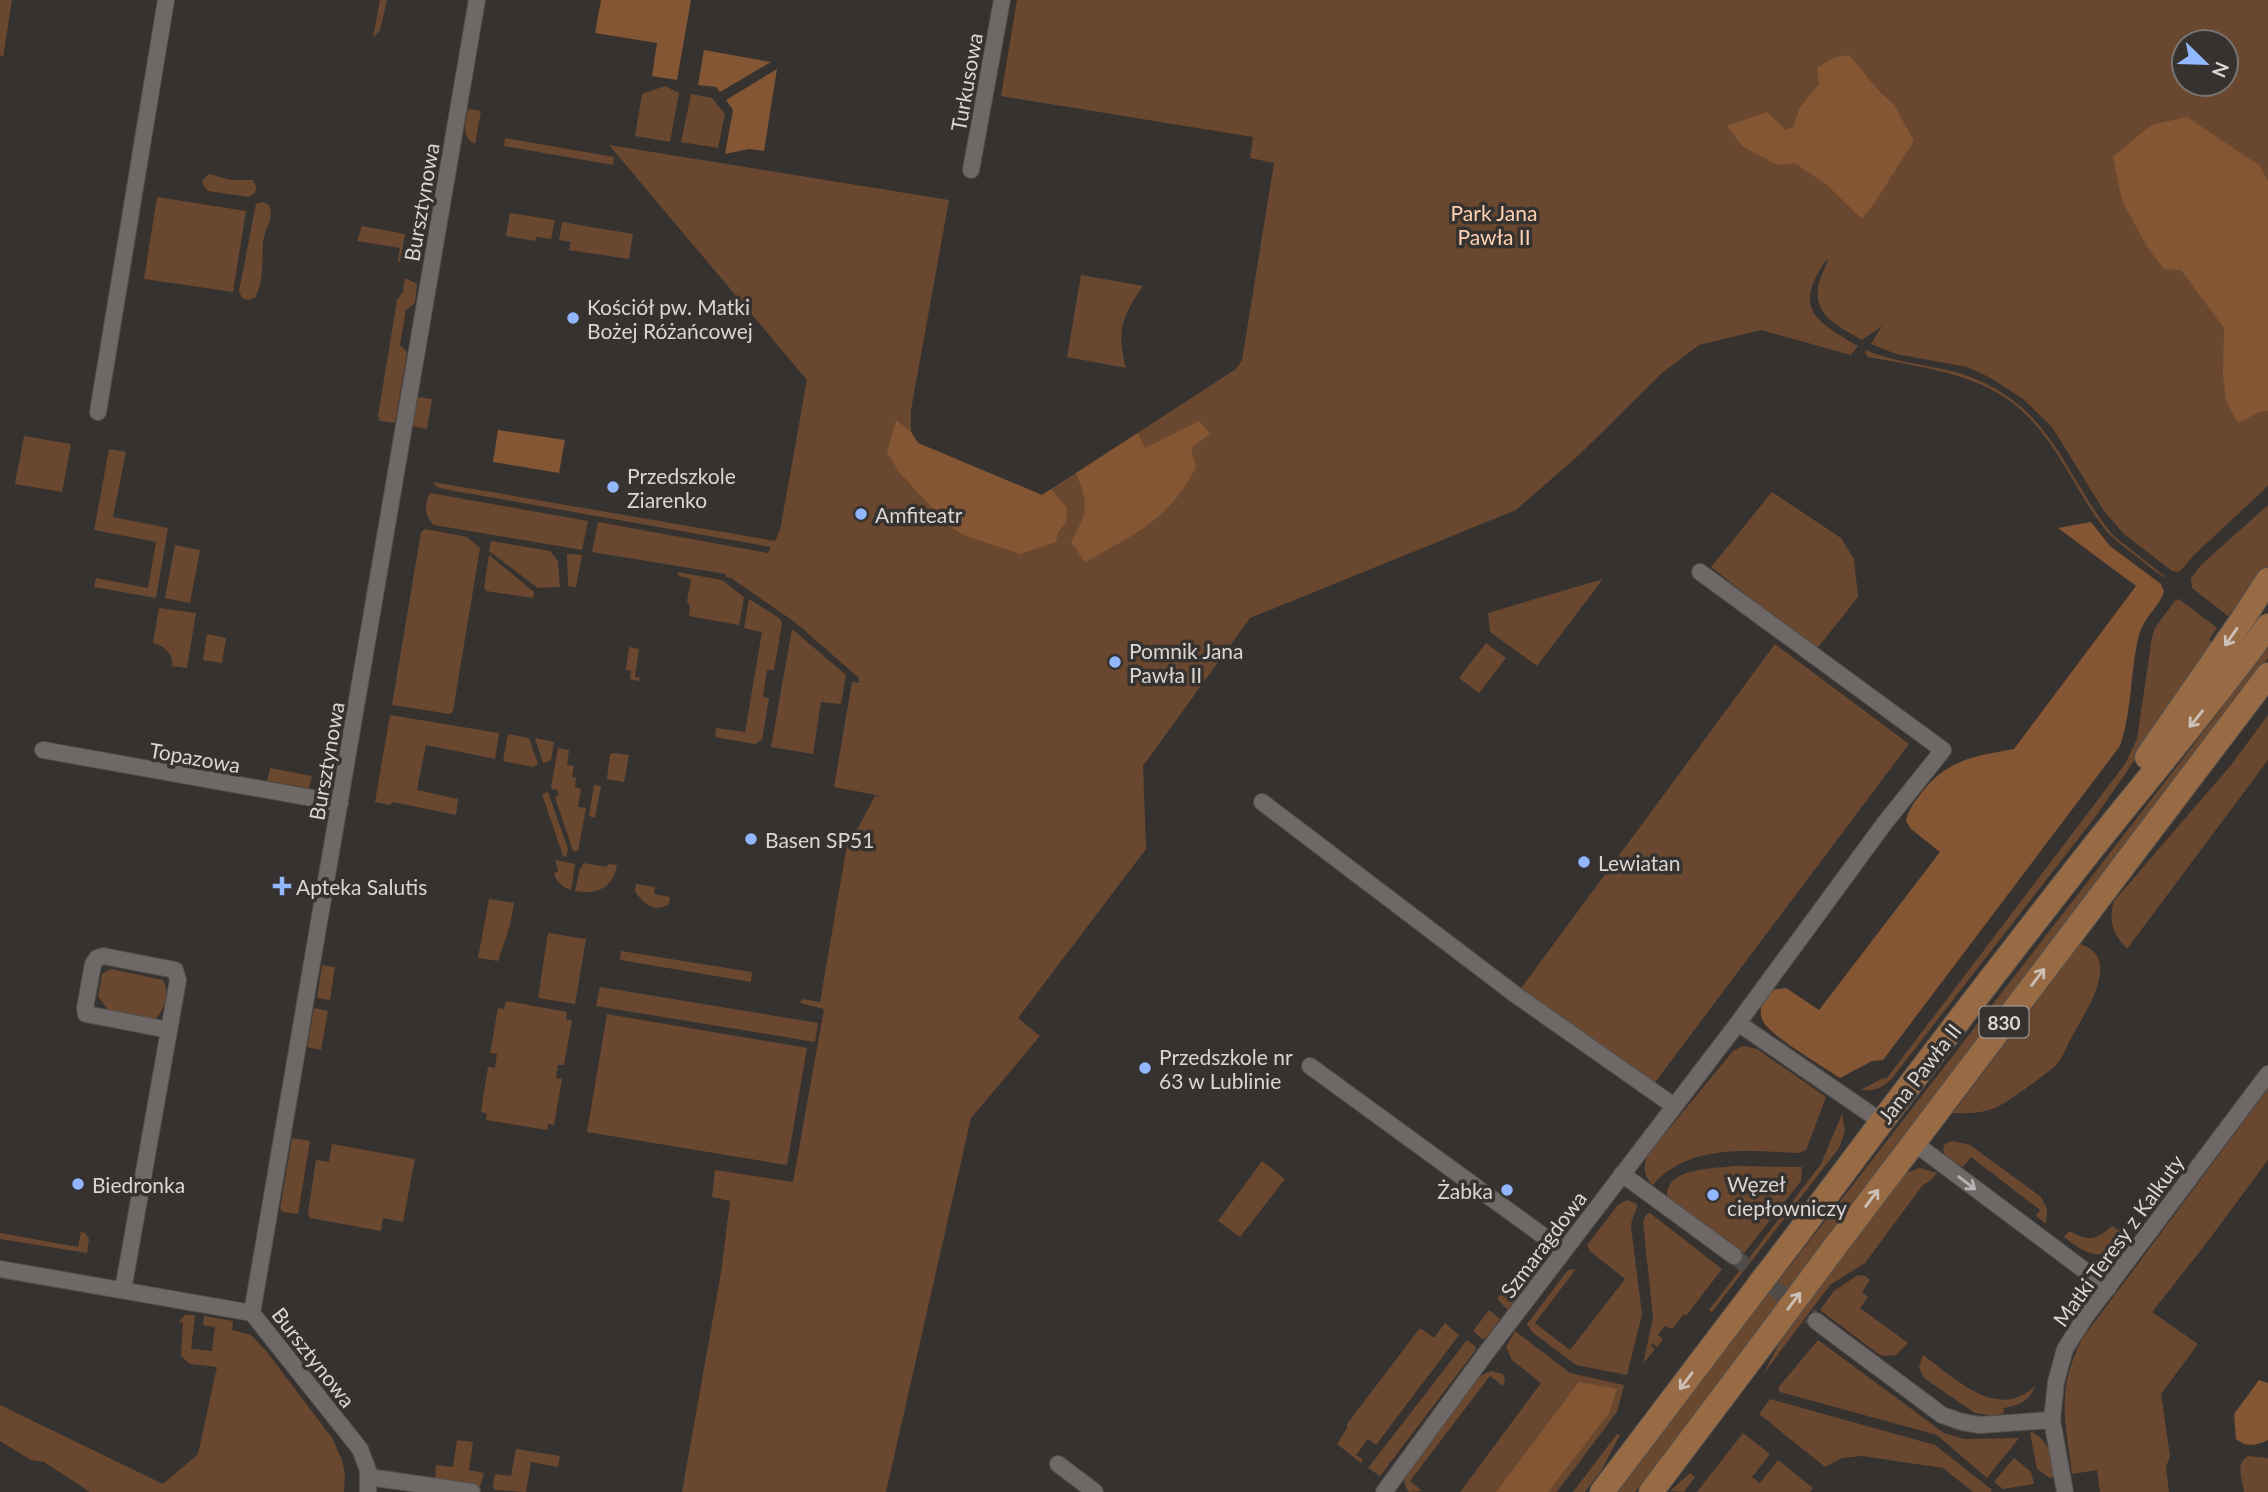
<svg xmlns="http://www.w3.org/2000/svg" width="2268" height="1492" viewBox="0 0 2268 1492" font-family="Lato,sans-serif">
	<rect width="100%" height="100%" fill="#363230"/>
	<!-- green -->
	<path fill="#6a482f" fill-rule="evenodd" d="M0 0H12L3 57 0 55Z
		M380 0H387L380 30 373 38Z
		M1017 0H2268V486L2194 555 2182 569 2178 572 2172 571 2124 534 2104 511 2052 427 2023 399 1989 377 1967 367 1896 354 1871 344 1882 326 1862 340C1842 328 1814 317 1818 289 1819 278 1826 268 1828 258 1792 307 1813 320 1858 346L1851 355 1761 330 1699 345 1662 373 1579 455 1516 510 1250 618 1143 766 1146 849 1018 1018 1040 1036 971 1118 886 1492H682L721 1273 730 1201 712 1197 715 1170 793 1182 824 1009 800 1003 802 999 820 1002 848 839 859 826 875 796 886 797 834 787 852 682 866 683 859 682V678L796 623 731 578 726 577V574L592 552 598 522 768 553 771 547 444 489 437 487 433 482 775 541 780 530 807 380 609 145 949 200 911 410V432L918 443 1042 495 1236 369 1242 360 1274 163 1250 158 1253 137 1001 96ZM2184 42H2226V84H2184Z
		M665 86 679 93 670 142 635 136 642 94Z
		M691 94 712 98 725 114 718 148 681 142Z
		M468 109 481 111 475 144C460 136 466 123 468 109Z
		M505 138 614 157 613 165 504 146Z
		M209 174 231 180H253C258 188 257 193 249 197L208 191 202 183 204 178Z
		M157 197 246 211 233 292 144 279Z
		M263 202 269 205C275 219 264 229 263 243 262 260 264 282 255 298L248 300 242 298 239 291 256 204Z
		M510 213 555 220 551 239 536 237 535 241 506 236Z
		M562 222 633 234 629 259 569 250 571 242 559 240Z
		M362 226 405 234 400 262 398 261 400 248 357 241Z
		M1081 275 1143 286C1122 317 1116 330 1126 368L1067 357Z
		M405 278 417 284 415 303 406 310 400 345 407 352 395 423 380 421 378 416 397 300 403 292Z
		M1866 350C1898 364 1932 364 1965 375 2048 404 2060 464 2107 528L2115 537 2167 578C2158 575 2149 566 2141 560 2130 551 2118 543 2108 533 2074 492 2057 438 2014 404 1973 372 1918 367 1868 357L1865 353Z
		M418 397 432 399 427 429 412 426Z
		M24 436 71 444 62 492 15 484Z
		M109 449 126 452 113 517 168 528 156 598 94 587 96 578 148 588 156 542 94 530Z
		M1772 492 1841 538 1854 559 1858 597 1816 650 1711 567Z
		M430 493 588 521 582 550 434 525C424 516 424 505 430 493Z
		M2268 505V569L2243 607 2238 604 2228 616 2192 588 2191 578 2201 565Z
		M425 529 467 537 480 548 453 711 450 714 392 705 421 532Z
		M491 541 550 551 558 561 560 587 538 588 489 551Z
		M175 545 200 550 190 603 165 598Z
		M567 554 582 555 576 587 568 586Z
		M489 555 534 592 533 598 486 591 484 587Z
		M677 572 722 580 744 597 739 625 689 616 690 607 687 601 691 579 679 576Z
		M1603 579 1537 666 1490 632 1488 613Z
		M749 599 779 618 782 623 774 670H767L763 697 769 698 762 740 755 744 715 737 716 728 745 732 762 632 744 628Z
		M2179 599 2217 628 2209 640 2215 644 2096 816 1893 1077C1885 1087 1874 1092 1861 1090L1881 1079 1887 1078 2125 764 2137 739 2152 637 2156 626 2175 601Z
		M159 608 196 613 187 668 172 666C173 653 164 646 153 643Z
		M792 629 846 675 841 704 821 702 813 754 771 747Z
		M207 634 226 638 222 663 203 660Z
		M1486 643 1506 658 1479 693 1459 678Z
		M1775 644 1909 744 1650 1089 1516 995Z
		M2268 645V658L1635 1492H1615L2219 712Z
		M629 647 639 649 635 677 640 678 639 681 630 679 631 671 626 670Z
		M390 715 499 733 495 759 426 745 417 790 458 799 456 815 393 802 390 805 375 802Z
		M2268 715V760L2127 949C2113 934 2108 921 2114 901L2231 765Z
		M508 734 529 738 538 764 533 767 503 761Z
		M535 738 554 742 551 760 543 763Z
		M558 748 569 750 567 765 574 766 572 777 576 778 575 787 581 789 578 807 586 808 578 851H573L555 797 559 795 557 789 553 790 551 787Z
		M614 753 629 755 624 782 607 779 610 754Z
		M270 768 312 776 309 788 267 781Z
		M594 785 601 786 595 818 589 816Z
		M548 792 568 849 566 857 563 856 542 794Z
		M555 860 575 864 571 890C562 887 556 881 554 873L558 871Z
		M583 863 607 867 608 864 617 865C613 888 597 895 575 891L580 868H582Z
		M636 884 655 887 654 894 670 897 669 904C654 913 643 904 635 891Z
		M489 899 514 903 510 925 498 961 478 958Z
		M548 933 586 939 575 1004 538 998Z
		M2080 944C2122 957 2088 1008 2075 1031 2069 1041 2064 1055 2057 1064 2051 1071 2004 1105 1995 1108 1982 1113 1966 1114 1953 1113Z
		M621 951 752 972 751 982 620 960Z
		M322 965 335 967 330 1000 317 998Z
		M111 969 163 980C170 992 165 1010 155 1019L108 1010 98 996 102 974Z
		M600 987 818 1023 815 1042 596 1006Z
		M506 1001 567 1012 566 1019 572 1020 564 1065H558L556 1078 562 1079 554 1125 548 1124 547 1130 486 1120 487 1114 481 1112 488 1067 495 1068 497 1054 490 1053 498 1008 504 1009Z
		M314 1008 328 1011 321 1050 307 1047Z
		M607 1014 807 1048 787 1165 587 1132Z
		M1743 1046 1757 1049 1826 1097 1806 1150 1798 1153C1748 1151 1689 1143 1653 1185 1642 1175 1643 1164 1649 1153L1733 1051Z
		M2268 1089V1160L2205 1245 2152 1312 2198 1344 2161 1394 2170 1456 2166 1467 2169 1492H2100L2097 1470 2072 1474C2065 1419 2056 1391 2082 1339Z
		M1842 1114 1845 1131 1839 1148 1712 1312 1709 1310 1821 1164Z
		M292 1138 310 1141 298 1214 283 1212 280 1209Z
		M1953 1141 1970 1145 2041 1197 2047 1209 2046 1224 2036 1216 2040 1210 1971 1157 1963 1167 1945 1157 1943 1149 1945 1144Z
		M332 1144 415 1159 403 1222 383 1218 381 1231 310 1218 308 1213 316 1160 329 1162Z
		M1262 1161 1285 1179 1240 1237 1218 1221Z
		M1734 1166 1802 1167 1801 1181 1744 1253 1667 1197C1666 1167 1713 1169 1734 1166Z
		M1920 1168 1937 1173 1932 1179 1922 1186 1865 1263 1830 1285 1762 1376 1785 1333 1906 1173Z
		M1627 1200 1637 1204C1637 1212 1631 1218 1631 1227L1642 1314 1627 1375 1576 1365 1532 1332 1527 1324 1568 1270 1576 1269 1535 1323 1570 1350 1625 1279 1590 1251 1587 1245 1618 1205Z
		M1650 1213 1722 1269 1686 1316 1684 1314 1672 1329 1665 1326 1658 1335 1663 1339 1657 1347 1652 1343 1651 1346 1655 1349 1643 1364 1653 1318 1643 1221 1646 1215Z
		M2112 1226 2124 1234C2121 1238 2118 1245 2115 1248 2097 1263 2078 1248 2064 1237L2069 1231C2089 1241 2095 1241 2112 1226Z
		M81 1232 85 1233 89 1239 87 1253 0 1239V1233L78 1247Z
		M1538 1245C1549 1268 1521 1292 1508 1310L1497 1299Z
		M1858 1275 1865 1276 1870 1280 1862 1292 1868 1297 1860 1308 1908 1343 1896 1355 1884 1356 1877 1353 1820 1310 1834 1291Z
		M1489 1310 1500 1319 1486 1338 1482 1339 1473 1331Z
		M185 1315H195L191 1349 212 1351 215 1327 203 1325 204 1316 233 1321 232 1330 251 1335 267 1352 332 1438 342 1460 345 1476 344 1492H90L44 1462 31 1460 0 1441V1405L163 1484 198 1454 217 1367 190 1364 181 1356 183 1323 179 1322Z
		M1445 1323 1459 1335 1376 1445 1368 1439 1356 1455 1363 1460 1361 1463 1337 1444 1347 1428V1424L1420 1328 1434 1338Z
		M1515 1331 1570 1373 1624 1385 1617 1412 1557 1492H1460L1541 1383 1512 1360 1506 1347Z
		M1467 1340 1476 1347 1475 1351 1380 1476 1368 1468Z
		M1818 1340 1944 1433 1964 1439 2019 1438 1987 1478 1937 1435 1780 1392 1778 1388Z
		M1923 1355C1955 1378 1997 1422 2035 1386 2030 1401 2018 1406 2003 1408L2004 1413 1994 1416 1975 1413 1924 1378 1919 1367Z
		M1491 1371 1503 1374 1505 1381 1503 1386 1490 1376 1410 1481 1422 1491 1409 1492C1403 1485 1403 1479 1408 1471L1480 1376Z
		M1770 1399 1935 1445 1992 1490 1991 1492H1973L1943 1468 1862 1456 1842 1458 1825 1467 1759 1414Z
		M2032 1432C2051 1442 2051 1458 2054 1477L2050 1478 2037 1469 2030 1433Z
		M1743 1433 1770 1454 1752 1477 1760 1483 1778 1460 1813 1488 1810 1492H1697Z
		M1617 1434 1620 1435 1601 1471 1585 1492H1573Z
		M457 1440 473 1442 469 1470 484 1473 480 1487 435 1479 436 1465 453 1467Z
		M516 1449 560 1456 558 1467 531 1462 526 1492 495 1490 493 1487 495 1474 511 1476Z
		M2248 1456 2268 1458V1492H2244C2242 1479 2235 1463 2248 1456Z
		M2014 1458 2031 1472 2034 1484 2003 1489 1994 1482Z
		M1690 1473 1695 1477 1684 1492 1670 1491Z"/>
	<!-- forest -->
	<path fill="#845634" d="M601 0H691L677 80 652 76 657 43 595 33Z
		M704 50 771 62 720 92 716 87 698 85Z
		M1849 55 1878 90 1894 105 1914 141 1875 202 1862 219 1826 184 1794 163 1777 165 1742 146 1727 126 1767 112 1786 130 1793 127 1800 107 1819 84 1817 68 1833 58Z
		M777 69 764 151 749 149 725 154 733 110 726 100Z
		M2187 117 2260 166 2268 181V411H2261L2238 423 2226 401 2223 374 2224 328 2181 270 2164 269 2148 248 2122 201 2113 157 2151 125Z
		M896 420 911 432 918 443 1042 495 1051 489 1067 508 1066 523 1058 532 1056 542 1020 554 966 536 950 527 899 472 887 452Z
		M1199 421 1210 434 1191 448 1196 467C1170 519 1134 535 1085 562L1071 542C1088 511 1089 506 1076 473L1138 433 1145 448Z
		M498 430 565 440 559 473 493 462Z
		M2091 522 2110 546 2161 584 2164 592C2157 610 2143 617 2138 639 2130 674 2132 712 2120 746L1883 1060 1872 1061 1840 1078C1824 1067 1769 1035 1763 1021 1757 1009 1764 999 1771 990L1786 988 1819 1010 1940 852 1911 829 1906 821C1908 809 1915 802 1922 792 1948 759 1975 756 2014 749L2136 586 2058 528Z
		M2259 1380 2268 1383V1440C2257 1446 2245 1447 2236 1439L2234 1414Z
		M1579 1382 1617 1389 1609 1413 1548 1492H1496Z"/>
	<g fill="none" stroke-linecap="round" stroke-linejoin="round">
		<!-- minor-tunnel -->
		<path stroke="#4e4b49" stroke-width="16" stroke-dasharray="16 8" stroke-linecap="butt" d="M1734 1256 1816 1321"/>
		<!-- minor casing -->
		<g stroke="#524f4d" stroke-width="18">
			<path id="minor" d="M971 170 1002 0
				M98 412 166 0
				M43 750 340 803
				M1262 802 1516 995 1674 1106
				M1738 1023 1882 1122
				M1310 1066 1564 1251
				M1913 1142 2108 1288
				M1622 1174 1734 1256
				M0 1269 252 1313
				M123 1290 178 980 175 970 103 956 97 958 93 964 85 1008 86 1014 169 1030
				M1816 1321 1942 1415 1962 1422 1980 1425 2052 1420
				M1058 1464 1095 1492
				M369 1477 472 1492
				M368 1492V1470L360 1449 252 1313 477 0
				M1384 1492 1486 1353 1738 1023 1884 824 1943 750 1700 572
				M2065 1492 2052 1420 2056 1382 2065 1349 2086 1316 2268 1074"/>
		</g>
		<!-- primary casing -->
		<g stroke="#524f4d" stroke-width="26">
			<path id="primary" d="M2147 757 2244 617 2268 580
				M1797 1235C1892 1107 1989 980 2087 855 2147 779 2211 705 2268 626
				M1831 1252 2268 675
				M1602 1492 1727 1327
				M1651 1492 1758 1350"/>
		</g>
		<!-- minor -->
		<use href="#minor" stroke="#6e6967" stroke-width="16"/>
		<!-- primary -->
		<use href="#primary" stroke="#996b45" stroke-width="24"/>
		<!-- primary-bridge casing -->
		<g stroke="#524f4d" stroke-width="26" stroke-linecap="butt">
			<path id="primary-bridge" d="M1727 1327 1797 1235
				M1758 1350 1831 1252"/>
		</g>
		<!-- primary-bridge -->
		<use href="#primary-bridge" stroke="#996b45" stroke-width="24"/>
	</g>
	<!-- one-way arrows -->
	<defs><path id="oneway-shaft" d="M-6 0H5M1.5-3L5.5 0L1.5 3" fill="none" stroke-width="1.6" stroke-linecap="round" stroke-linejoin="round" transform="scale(1.75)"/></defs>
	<g stroke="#ccc1b8">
		<use href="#oneway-shaft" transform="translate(2231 637) rotate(125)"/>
		<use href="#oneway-shaft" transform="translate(2196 719) rotate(129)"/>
		<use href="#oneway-shaft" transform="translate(2038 977) rotate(-53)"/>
		<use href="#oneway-shaft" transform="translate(1872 1198) rotate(-53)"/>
		<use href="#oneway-shaft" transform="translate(1794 1301) rotate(-53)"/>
		<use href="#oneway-shaft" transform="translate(1686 1381) rotate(127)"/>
	</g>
	<use stroke="#b9b5b4" href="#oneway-shaft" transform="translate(1967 1183) rotate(37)"/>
	<!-- markers -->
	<g fill="#92b7fd" stroke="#363230" stroke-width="2.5">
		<circle cx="573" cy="318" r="7"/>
		<circle cx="613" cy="487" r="7"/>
		<circle cx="861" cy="514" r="7"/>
		<circle cx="1115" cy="662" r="7"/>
		<circle cx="751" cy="839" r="7"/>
		<circle cx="1584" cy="862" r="7"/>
		<path d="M278.5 875.5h7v7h7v7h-7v7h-7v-7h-7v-7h7z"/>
		<circle cx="1145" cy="1068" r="7"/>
		<circle cx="78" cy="1184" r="7"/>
		<circle cx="1507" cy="1190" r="7"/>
		<circle cx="1713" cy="1195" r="7"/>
	</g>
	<g text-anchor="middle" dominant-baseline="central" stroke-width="7" stroke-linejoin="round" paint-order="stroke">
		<!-- shield labels -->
		<rect fill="#363230" stroke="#a8a5a4" stroke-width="2" x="1979.5" y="1006.5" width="49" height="31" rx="5"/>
		<g font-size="19" font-weight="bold" fill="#d9d6d5">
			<text x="2004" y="1022">830</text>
		</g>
		<!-- street labels -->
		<g font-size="21" fill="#d9d6d5" stroke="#363230">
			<text transform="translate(966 82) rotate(-80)">Turkusowa</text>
			<text transform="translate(421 202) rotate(-80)">Bursztynowa</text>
			<text transform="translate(195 757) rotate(10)">Topazowa</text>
			<text transform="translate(326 761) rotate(-80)">Bursztynowa</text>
			<text transform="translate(1919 1073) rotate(-52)">Jana Pawła II</text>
			<text transform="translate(2118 1240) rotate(-54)">Matki Teresy z Kalkuty</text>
			<text transform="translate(1543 1244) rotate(-53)">Szmaragdowa</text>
			<text transform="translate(314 1357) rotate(52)">Bursztynowa</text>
		</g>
		<!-- park labels -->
		<g font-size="21" fill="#fdd1b2" stroke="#363230">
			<text x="1494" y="212">Park Jana<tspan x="1494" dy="24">Pawła II</tspan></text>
		</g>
		<!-- poi labels -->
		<g font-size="21" fill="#d9d6d5" stroke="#363230" text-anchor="start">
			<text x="587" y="306">Kościół pw. Matki<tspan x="587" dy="24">Bożej Różańcowej</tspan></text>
			<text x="627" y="475">Przedszkole<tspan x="627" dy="24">Ziarenko</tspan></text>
			<text x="875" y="514">Amfiteatr</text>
			<text x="1129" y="650">Pomnik Jana<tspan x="1129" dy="24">Pawła II</tspan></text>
			<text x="765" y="839">Basen SP51</text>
			<text x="1598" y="862">Lewiatan</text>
			<text x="296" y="886">Apteka Salutis</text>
			<text x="1159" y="1056">Przedszkole nr<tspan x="1159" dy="24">63 w Lublinie</tspan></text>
			<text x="1727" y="1183">Węzeł<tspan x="1727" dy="24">ciepłowniczy</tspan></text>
			<text x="92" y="1184">Biedronka</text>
			<text x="1493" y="1190" text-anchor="end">Żabka</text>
		</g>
	</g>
	<!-- north arrow -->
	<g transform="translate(2205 63) rotate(113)"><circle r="33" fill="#363230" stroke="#777472" stroke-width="2"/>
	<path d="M0-5L12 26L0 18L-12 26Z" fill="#92b7fd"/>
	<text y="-10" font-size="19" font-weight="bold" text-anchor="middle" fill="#d9d6d5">N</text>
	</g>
</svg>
